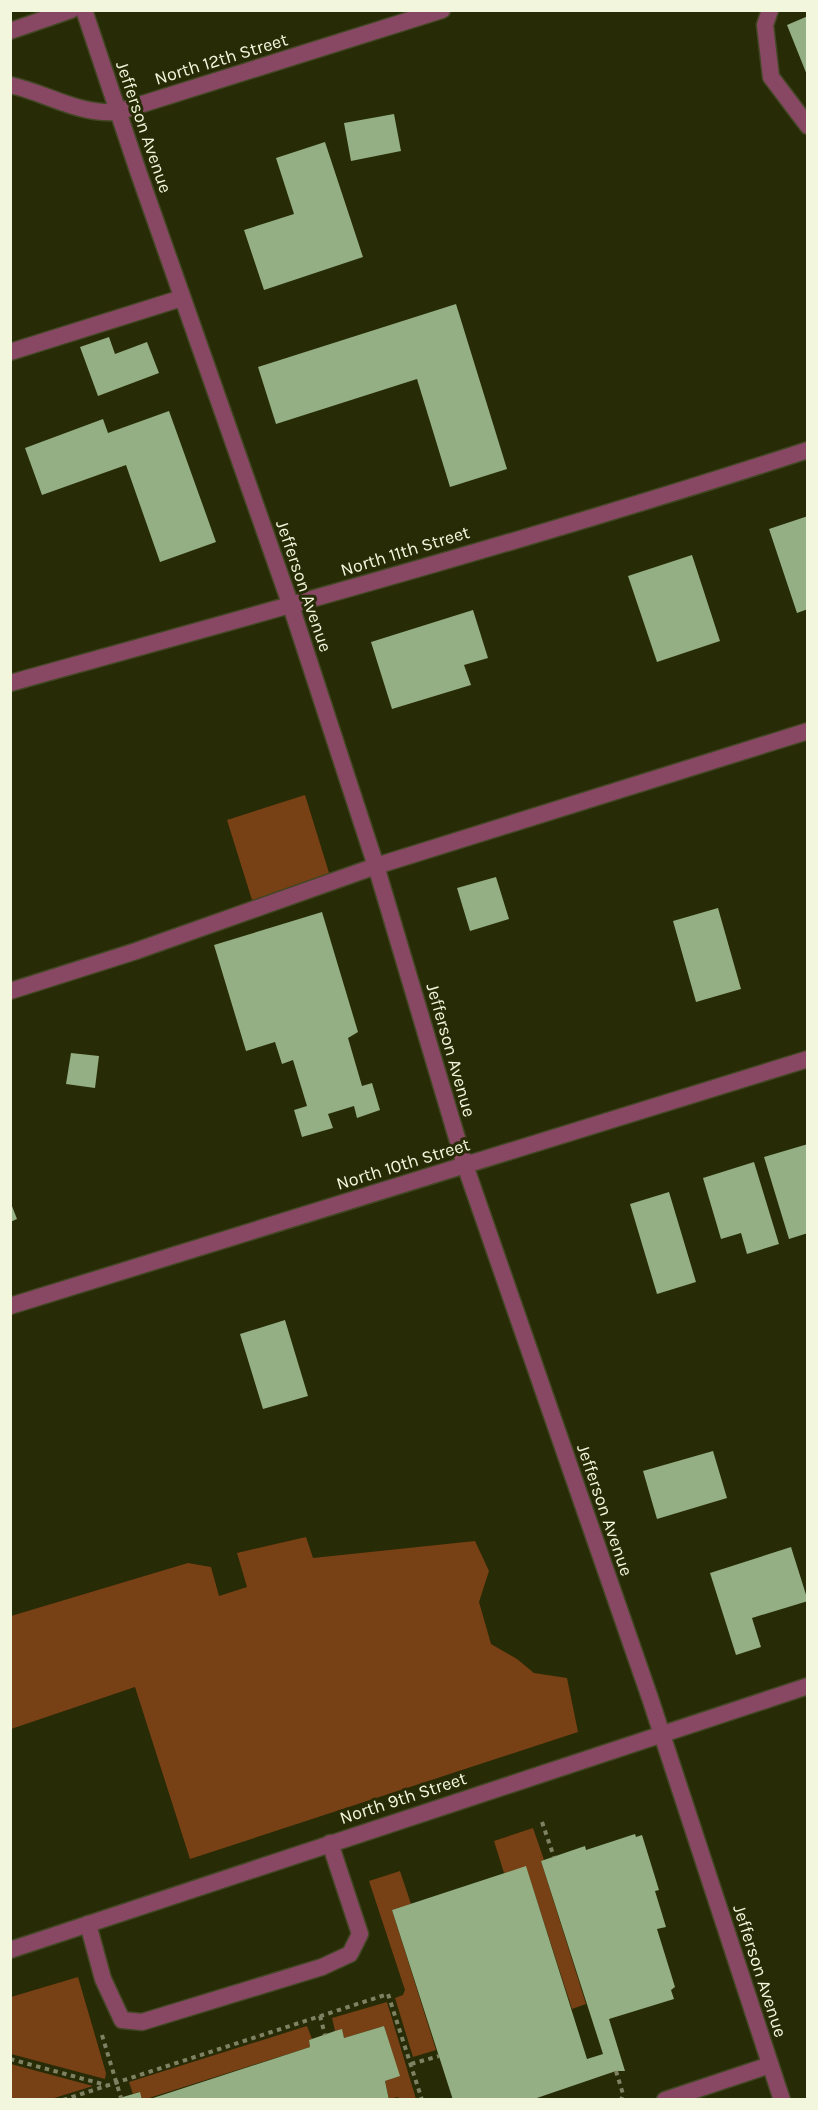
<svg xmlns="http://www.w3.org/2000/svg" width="818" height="2110" viewBox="0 0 818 2110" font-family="Karla,sans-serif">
	<rect width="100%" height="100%" fill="#272b06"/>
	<!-- green -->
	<path fill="#784015" d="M305 795 330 876 252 900 227 820Z
		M306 1537 313 1558 475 1541 489 1571 479 1602 491 1644 517 1659 534 1673 567 1678 578 1732 190 1859 135 1687 11 1729V1616L188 1563 211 1567 219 1596 247 1587 237 1553Z
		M533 1828 544 1860 541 1861 586 2004 572 2009 526 1867 504 1873 494 1841Z
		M400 1871 411 1904 392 1910 436 2050 413 2057 395 1998 403 1995 405 1990 369 1881Z
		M78 1977 106 2073 105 2079 11 2054V1997Z
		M387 2002 416 2099H399L398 2097 389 2099 385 2081 399 2076 384 2026 344 2038 342 2030 335 2031 332 2018Z
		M307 2026 312 2039 309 2040 310 2047 146 2099H142L139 2092 133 2094 129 2082Z
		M11 2064 93 2086 51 2099H11Z"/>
	<!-- building -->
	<path fill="#93af83" d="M808 16V75H807L787 25Z
		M394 114 401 151 351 161 344 123Z
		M325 142 363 257 264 290 244 230 294 214 276 158Z
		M456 304 507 469 450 487 417 379 276 424 258 367Z
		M109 337 115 354 147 342 159 373 98 396 80 347Z
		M169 411 216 542 160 562 126 465 42 495 25 448 103 419 108 433Z
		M808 516V609L797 613 769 529Z
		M692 555 720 641 657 662 628 576Z
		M473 610 488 658 464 665 471 685 392 709 371 642Z
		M496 877 509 919 470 931 457 888Z
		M718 908 741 989 696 1002 673 921Z
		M322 912 358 1032 348 1038 362 1086 372 1083 380 1110 357 1118 354 1106 328 1114 333 1128 302 1137 294 1110 307 1106 293 1060 282 1064 275 1042 246 1051 214 945Z
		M71 1053 99 1056 95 1088 66 1084Z
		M808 1144V1233L789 1239 764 1157Z
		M754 1162 779 1244 747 1254 741 1233 721 1239 703 1178Z
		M669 1192 696 1282 657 1294 630 1204Z
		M10 1201 17 1219 10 1222Z
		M285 1320 308 1396 263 1409 240 1334Z
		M713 1451 727 1498 657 1519 643 1471Z
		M791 1547 808 1601 752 1618 761 1647 736 1655 710 1573Z
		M635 1834 636 1837 642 1835 659 1890 655 1891 666 1927 657 1929 675 1987 671 1990 674 1999 609 2019 625 2071H616L531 2100H453L392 1910 526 1866 587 2059 603 2054 541 1861 585 1846 586 1850Z
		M384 2026 400 2076 385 2081 389 2100H147L310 2047 309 2040 335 2031 342 2029 344 2038Z
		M140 2092 142 2100H116V2099Z"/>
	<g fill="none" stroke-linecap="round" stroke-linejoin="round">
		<!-- service casing -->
		<g stroke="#434724" stroke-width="19">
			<path id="service" d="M770 10 765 25 771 77 808 126
				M10 352 182 298
				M10 991 136 951 376 866 808 731
				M88 1924 103 1979 122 2020 142 2022 322 1967 350 1954 360 1934 330 1843
				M665 2100 770 2065"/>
		</g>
		<!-- minor casing -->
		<g stroke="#434724" stroke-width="19">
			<path id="minor" d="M84 10 138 171 291 606 376 866 465 1165 650 1698 782 2100
				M10 31 71 10
				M10 1306 808 1059
				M10 1950 808 1686"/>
		</g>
		<!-- tertiary casing -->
		<g stroke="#434724" stroke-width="19">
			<path id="tertiary" d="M10 85C47 93 78 115 117 112L442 10
				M10 683C277 609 544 536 808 450"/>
		</g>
		<!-- path -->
		<path stroke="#7e8262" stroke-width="4" stroke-dasharray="4.5 4.5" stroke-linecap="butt" d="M542 1822 554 1857
			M320 2016 325 2035
			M102 2035 121 2098
			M10 2059 106 2085
			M411 2064 439 2056
			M616 2071 623 2094 621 2100
			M63 2100 388 1994 422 2100"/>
		<!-- service -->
		<use href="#service" stroke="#884864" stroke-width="16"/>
		<!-- minor -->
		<use href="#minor" stroke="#884864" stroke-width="16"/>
		<!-- tertiary -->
		<use href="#tertiary" stroke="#884864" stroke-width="16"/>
	</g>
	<g text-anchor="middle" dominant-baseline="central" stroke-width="6" stroke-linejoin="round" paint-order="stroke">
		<!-- street labels -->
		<g font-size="18" fill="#f2f6dc" stroke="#272b06">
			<text transform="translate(221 59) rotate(-17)">North 12th Street</text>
			<text transform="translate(144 127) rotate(71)">Jefferson Avenue</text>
			<text transform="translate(405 551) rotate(-17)">North 11th Street</text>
			<text transform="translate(304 586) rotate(71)">Jefferson Avenue</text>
			<text transform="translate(451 1050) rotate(74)">Jefferson Avenue</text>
			<text transform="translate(403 1164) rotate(-17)">North 10th Street</text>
			<text transform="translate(605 1510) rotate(71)">Jefferson Avenue</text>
			<text transform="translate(403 1798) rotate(-18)">North 9th Street</text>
			<text transform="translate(760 1971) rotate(72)">Jefferson Avenue</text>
		</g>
	</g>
	<!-- border -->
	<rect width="818" height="2110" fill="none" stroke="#f2f6dc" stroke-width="24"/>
</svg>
